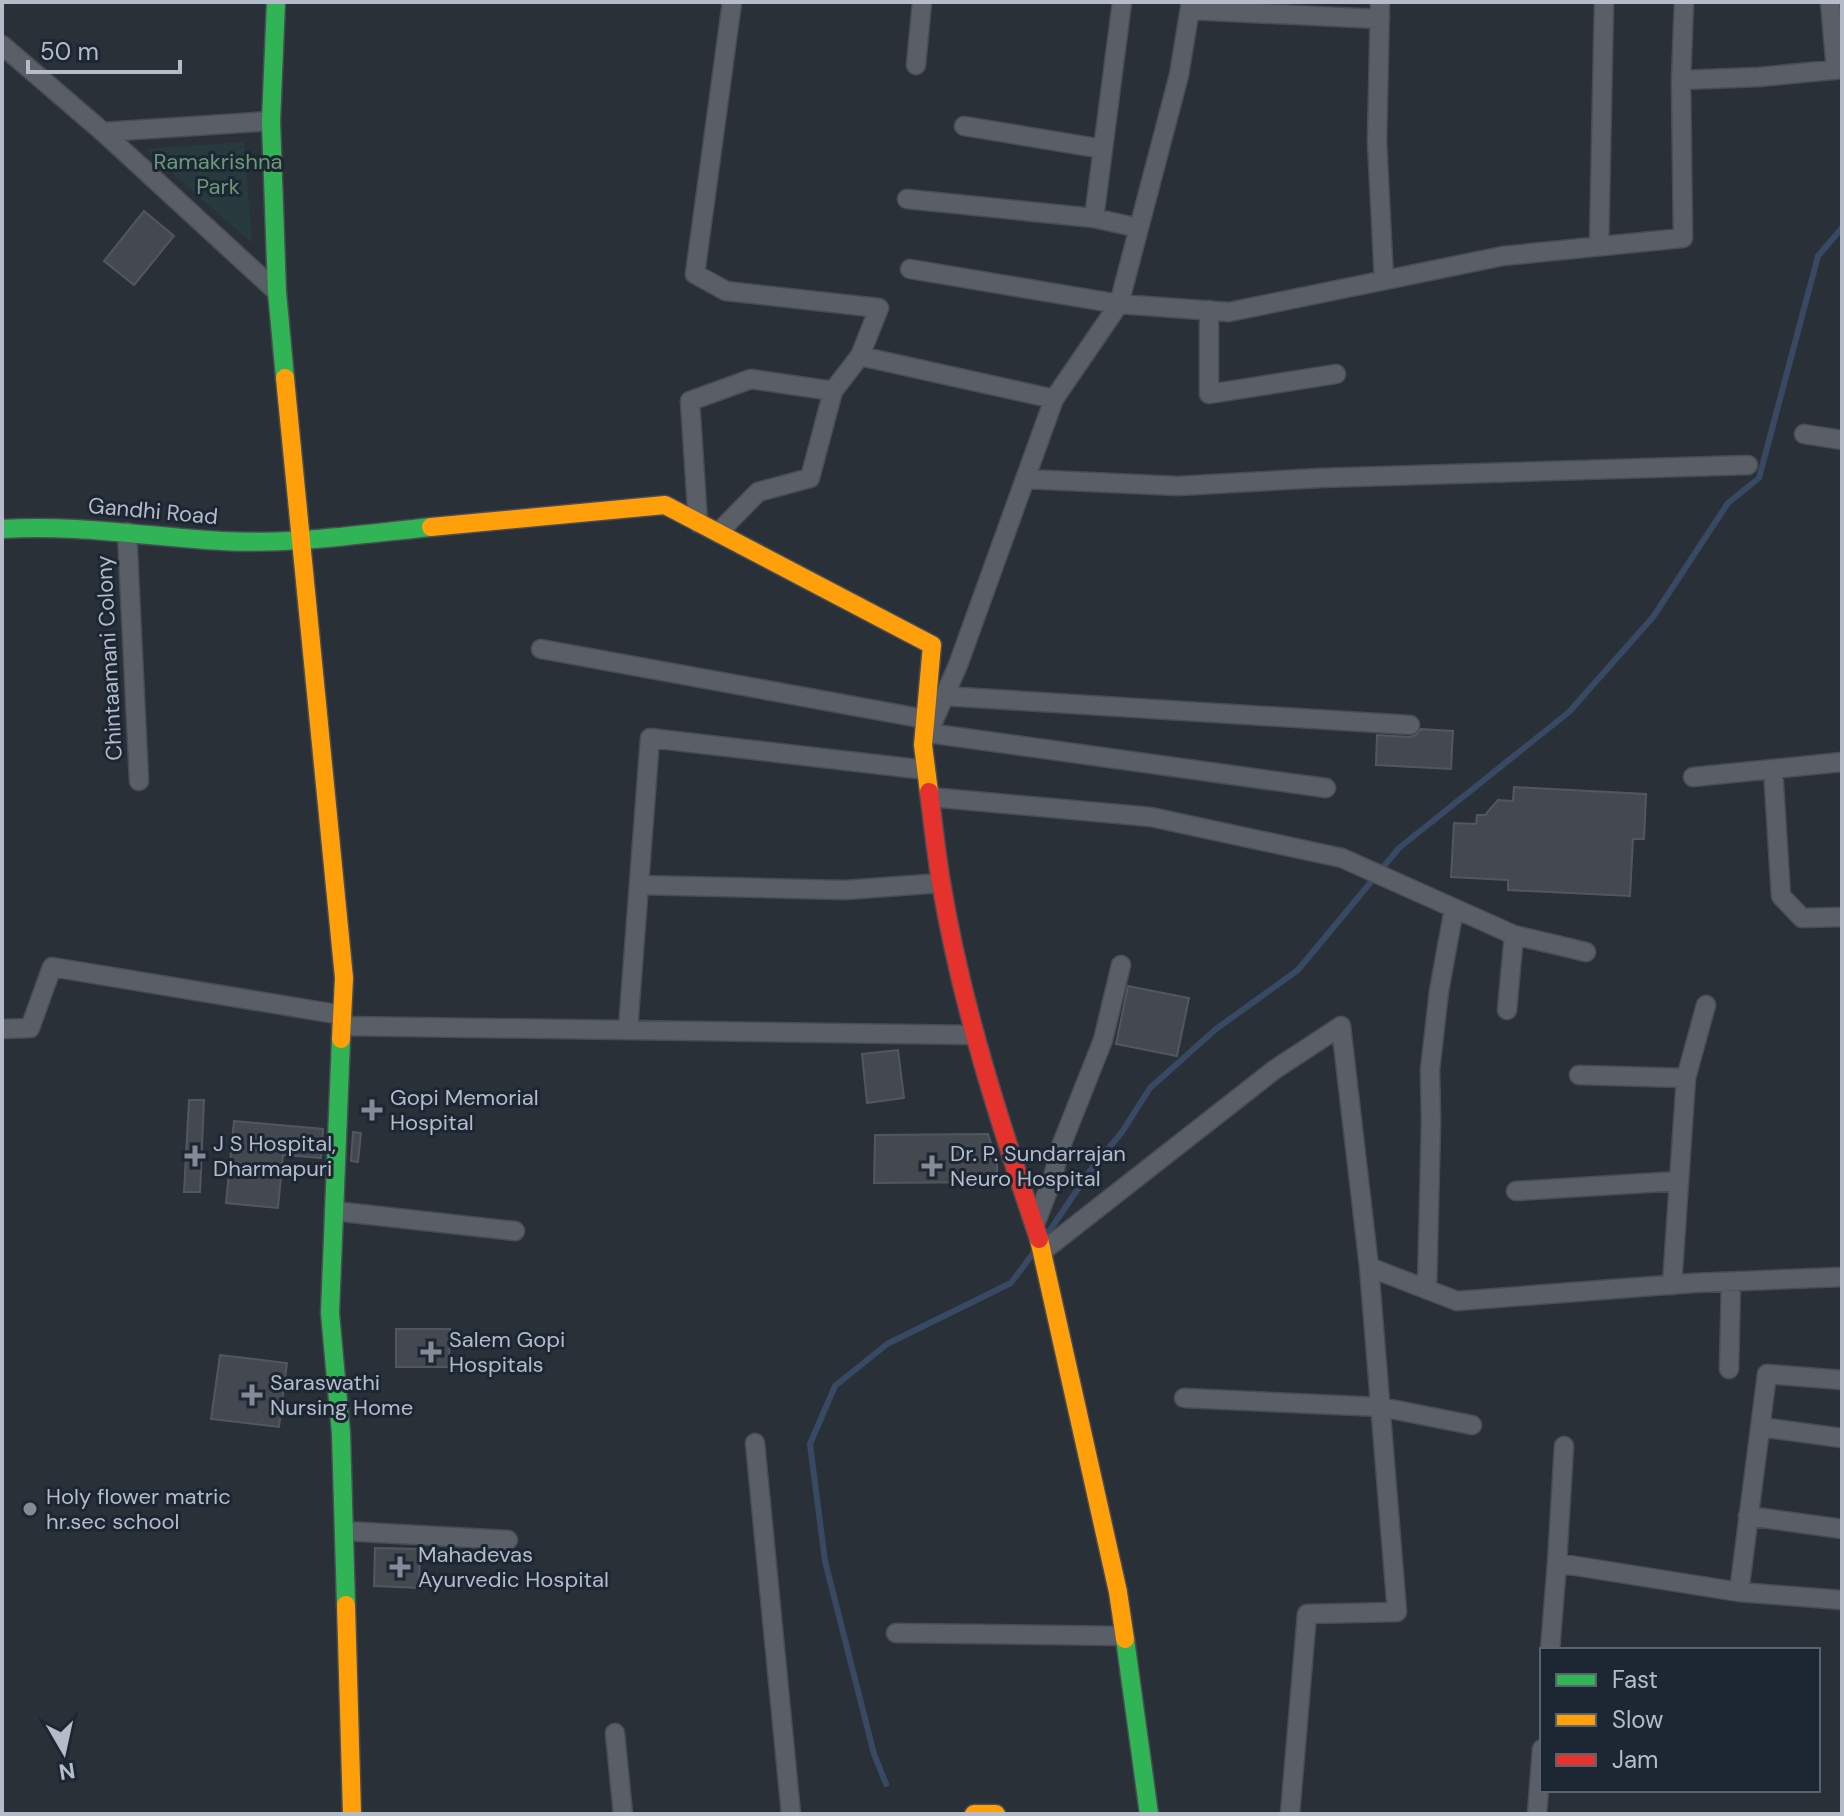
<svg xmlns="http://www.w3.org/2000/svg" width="1844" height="1816" viewBox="0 0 1844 1816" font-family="'DM Sans',sans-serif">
	<rect width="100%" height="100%" fill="#2a3038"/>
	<!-- green -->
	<path fill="#273a3e" d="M244 142 252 243 145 149Z"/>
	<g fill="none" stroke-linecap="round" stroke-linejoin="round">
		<!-- stream -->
		<path stroke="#384963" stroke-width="6" d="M1046 1236 1090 1171 1122 1132 1150 1088 1216 1029 1298 970 1399 848 1569 712 1653 617 1728 503 1759 478 1818 256 1842 228
			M886 1784 874 1754 825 1561 810 1444 835 1386 887 1344 1011 1283 1034 1252"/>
	</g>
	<!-- building -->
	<path fill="#444950" stroke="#52575f" stroke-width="2" d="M144 211 174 236 134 285 104 261Z
		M1421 729 1453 731 1451 769 1376 765 1377 735 1410 737 1416 735Z
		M1514 787 1646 794 1644 839H1633L1630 896 1508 890V880L1451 877 1454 823 1476 824 1477 815H1485L1498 800 1513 801Z
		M1128 986 1189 998 1177 1056 1116 1044Z
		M898 1050 904 1098 867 1103 862 1054Z
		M189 1100H204L200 1192H184Z
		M234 1121 323 1129 321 1158 283 1155 278 1208 226 1203Z
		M353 1132 361 1133 358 1162 351 1161Z
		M988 1134 997 1162V1182L874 1183 875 1135Z
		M396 1329H450L449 1367H396Z
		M220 1355 287 1363 279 1427 211 1419Z
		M375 1548 420 1549 419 1588 374 1586Z"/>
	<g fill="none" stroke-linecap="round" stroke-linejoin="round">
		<!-- street casing -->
		<g stroke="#484c53" stroke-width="21">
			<path id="street" d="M1122 2 1094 218 1139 228
				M1380 2 1377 141 1384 280
				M1830 2 1836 70
				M1190 10 1380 19
				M2 45 103 132 277 292
				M916 65 922 2
				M1681 80 1759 77 1842 69
				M964 126 1103 149
				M103 132 271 121
				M907 199 1094 218
				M1599 246 1604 2
				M910 269 1119 304 1229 312 1503 256 1683 238 1681 80 1684 2
				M1209 310V394L1336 374
				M860 356 1054 399
				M1804 434 1842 440
				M1025 479 1178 486 1320 478 1748 465
				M698 523 690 401 751 379 833 391
				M127 532 139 781
				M718 533 758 492 810 478 833 391 860 356 879 308 726 291 695 274 732 2
				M541 649 925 719
				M944 696 1410 725
				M929 731 958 665 1054 399 1119 304 1179 75 1191 2
				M928 733 1326 788
				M1773 769 1781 896 1802 918 1842 917
				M1693 777 1842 762
				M930 797 1151 817 1342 858 1514 935 1586 952
				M639 885 845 890 941 883
				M1507 1010 1514 935
				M341 1026 975 1035
				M2 1029 30 1028 52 967 342 1015
				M628 1029 650 738 926 770
				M1579 1075 1686 1078
				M1516 1191 1679 1181
				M334 1211 515 1231
				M1035 1224 1053 1178 1059 1151 1103 1040 1121 965
				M1043 1251 1274 1070 1341 1026 1369 1267
				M1672 1285 1686 1078 1706 1005
				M1427 1289 1431 1122 1430 1070 1439 991 1454 909
				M1729 1369 1731 1282
				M1184 1398 1381 1407 1472 1425
				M1760 1427 1842 1438
				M755 1443 791 1814
				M1748 1516 1842 1529
				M344 1531 508 1540
				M1557 1563 1564 1446
				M1739 1592 1842 1600
				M896 1633 1124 1636
				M1550 1650 1557 1563 1739 1592 1767 1374 1842 1380
				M615 1733 623 1814
				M1290 1814 1307 1614 1397 1612 1369 1267 1457 1301 1693 1283 1842 1277
				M1537 1814 1542 1749"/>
		</g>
		<!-- fast casing -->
		<g stroke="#484c53" stroke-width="21">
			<path id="fast" d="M276 2 271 121 277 292 285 378
				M2 529C76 524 149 537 222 541 292 545 362 534 431 527
				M341 1039 330 1313 341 1433 346 1605
				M1125 1639 1149 1814"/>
		</g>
		<!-- slow casing -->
		<g stroke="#484c53" stroke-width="21">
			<path id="slow" d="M285 378 344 978 341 1039
				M431 527 665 505 932 645 923 745 929 792
				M1039 1239 1118 1592 1125 1639
				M346 1605 352 1814
				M974 1814H996"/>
		</g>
		<!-- jam casing -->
		<g stroke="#484c53" stroke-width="21">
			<path id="jam" d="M929 792C933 822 936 852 941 882 961 1004 1000 1123 1039 1239"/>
		</g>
		<!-- street -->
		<use href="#street" stroke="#5a5e66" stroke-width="18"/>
		<!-- fast -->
		<use href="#fast" stroke="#30b455" stroke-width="18"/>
		<!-- slow -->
		<use href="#slow" stroke="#ff9f0a" stroke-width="18"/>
		<!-- jam -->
		<use href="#jam" stroke="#e5322d" stroke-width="18"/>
	</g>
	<!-- markers -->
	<g fill="#848b96" stroke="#1d2633" stroke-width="3">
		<path d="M368 1098h8v8h8v8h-8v8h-8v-8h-8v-8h8z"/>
		<path d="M191 1144h8v8h8v8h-8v8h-8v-8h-8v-8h8z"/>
		<path d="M928 1154h8v8h8v8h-8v8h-8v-8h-8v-8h8z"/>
		<path d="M427 1340h8v8h8v8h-8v8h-8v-8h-8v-8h8z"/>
		<path d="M248 1383h8v8h8v8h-8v8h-8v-8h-8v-8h8z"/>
		<circle cx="30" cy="1509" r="8"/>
		<path d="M396 1555h8v8h8v8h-8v8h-8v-8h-8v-8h8z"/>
	</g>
	<g text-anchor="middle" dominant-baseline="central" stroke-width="6" stroke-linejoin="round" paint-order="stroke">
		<!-- park labels -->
		<g font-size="22" fill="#6b9a76" stroke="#1d2633">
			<text x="218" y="161">Ramakrishna<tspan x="218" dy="25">Park</tspan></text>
		</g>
		<!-- street labels -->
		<g font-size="22" fill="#b4bcc9" stroke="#1d2633">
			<text transform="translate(153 511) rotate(5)">Gandhi Road</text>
			<text transform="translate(109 658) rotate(-93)">Chintaamani Colony</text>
		</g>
		<!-- poi labels -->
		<g font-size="22" fill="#b4bcc9" stroke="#1d2633" text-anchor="start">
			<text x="390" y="1097">Gopi Memorial<tspan x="390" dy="25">Hospital</tspan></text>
			<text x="213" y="1143">J S Hospital,<tspan x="213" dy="25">Dharmapuri</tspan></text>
			<text x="950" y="1153">Dr. P. Sundarrajan<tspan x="950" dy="25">Neuro Hospital</tspan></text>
			<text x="449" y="1339">Salem Gopi<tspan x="449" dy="25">Hospitals</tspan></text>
			<text x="270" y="1382">Saraswathi<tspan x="270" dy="25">Nursing Home</tspan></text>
			<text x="46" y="1496">Holy flower matric<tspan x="46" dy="25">hr.sec school</tspan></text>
			<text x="418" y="1554">Mahadevas<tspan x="418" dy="25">Ayurvedic Hospital</tspan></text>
		</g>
	</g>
	<!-- border -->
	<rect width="1844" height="1816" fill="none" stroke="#b4bcc9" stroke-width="8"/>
	<!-- legend -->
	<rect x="1540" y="1648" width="280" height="144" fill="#1d2633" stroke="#59626f" stroke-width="2"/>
	<rect x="1556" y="1674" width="40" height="12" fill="#30b455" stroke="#59626f" stroke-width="2"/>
	<text x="1612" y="1688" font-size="24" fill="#b4bcc9">Fast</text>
	<rect x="1556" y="1714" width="40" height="12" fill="#ff9f0a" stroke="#59626f" stroke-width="2"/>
	<text x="1612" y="1728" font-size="24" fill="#b4bcc9">Slow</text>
	<rect x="1556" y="1754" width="40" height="12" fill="#e5322d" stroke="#59626f" stroke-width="2"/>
	<text x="1612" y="1768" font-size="24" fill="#b4bcc9">Jam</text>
	<!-- north arrow -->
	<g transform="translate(64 1752) rotate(171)" stroke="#1d2633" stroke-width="6" paint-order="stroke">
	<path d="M0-6L14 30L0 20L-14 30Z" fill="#b4bcc9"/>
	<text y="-12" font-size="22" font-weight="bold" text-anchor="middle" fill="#b4bcc9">N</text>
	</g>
	<!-- scale -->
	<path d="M28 60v12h152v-12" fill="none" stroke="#b4bcc9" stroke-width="4"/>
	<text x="40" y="60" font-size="24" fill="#b4bcc9" stroke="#1d2633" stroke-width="6" paint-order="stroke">50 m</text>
</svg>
